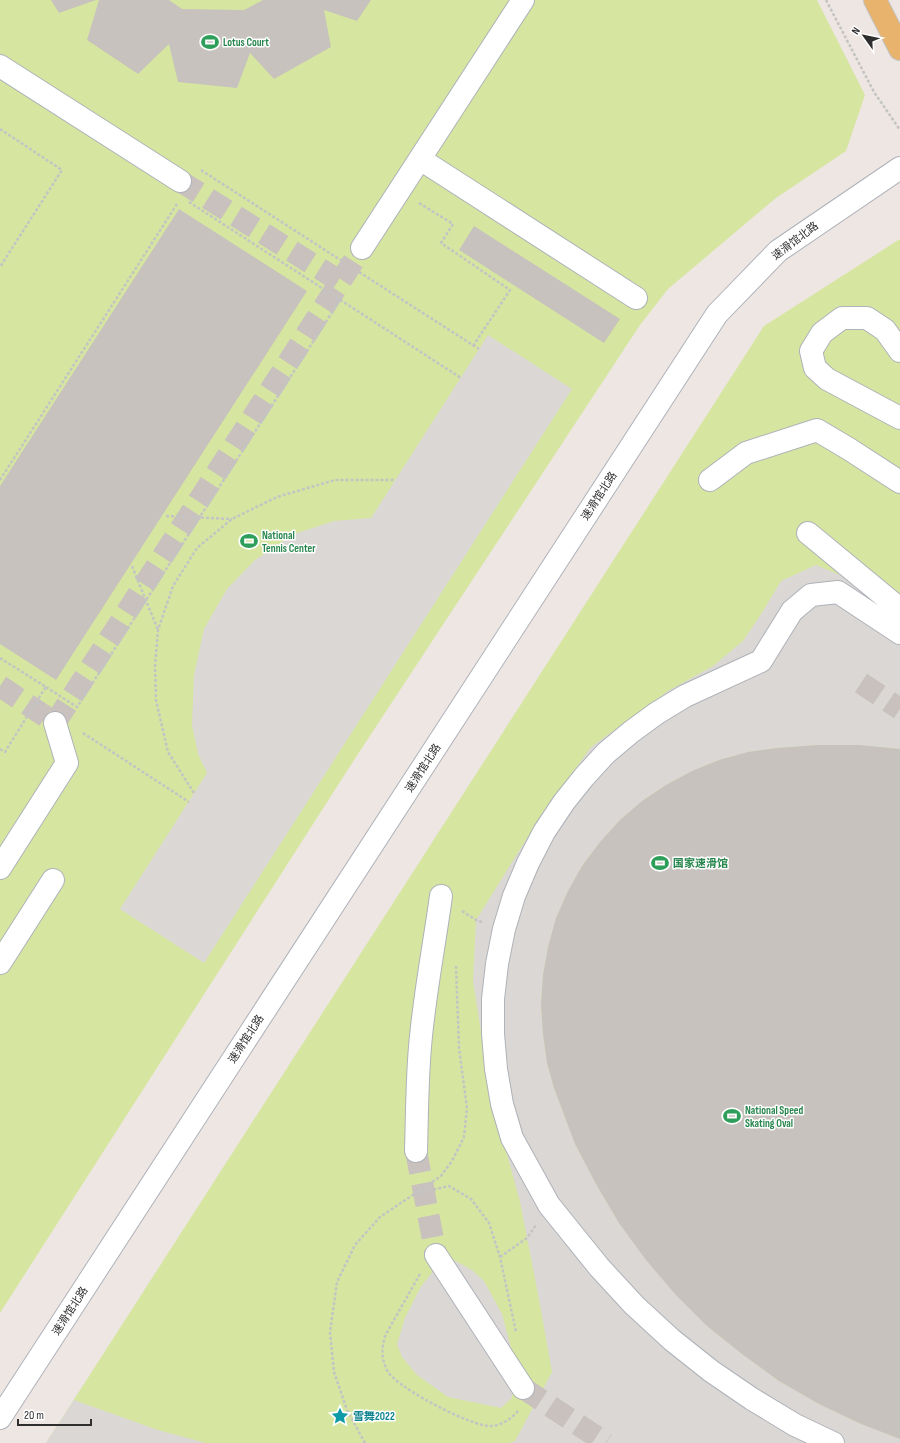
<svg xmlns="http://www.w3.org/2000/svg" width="900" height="1443" viewBox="0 0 900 1443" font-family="'Sofia Sans Condensed','Noto Sans SC',sans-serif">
	<rect width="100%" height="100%" fill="#eee6e2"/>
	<!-- pitch -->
	<path fill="#d6e6a0" d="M0 0H817L865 95 846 151 776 198 668 289 640 325 356 757 0 1313Z
		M900 239V1443H46L764 326Z"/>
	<!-- plaza -->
	<path fill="#dad7d4" d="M488 335 572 389 204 963 120 909 207 773 198 754 192 725 194 675 204 629 227 589 255 560 294 534 334 521 371 518Z
		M816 565 845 577 895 621 900 623V749L860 745H818L777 748 748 752 719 760 692 771 666 785 642 801 620 820 600 842 582 866 568 891 556 918 548 947 543 975 541 1005 543 1034 547 1063 554 1088 575 1144 596 1184 619 1223 707 1326 742 1354 779 1381 819 1404 861 1424 900 1439V1443H509L515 1441 552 1372 538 1294 520 1202 491 1095 473 981 476 920 536 824 591 747 668 691 713 666 743 641 763 611 781 581Z
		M452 1259 472 1270 484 1281 502 1314 512 1351V1398L501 1408 448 1397 417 1375 402 1357 397 1344 405 1318 420 1288 434 1270Z
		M74 1400 158 1430 206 1443H46Z"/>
	<!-- building -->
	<path fill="#c7c2bd" d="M51 0H96L59 13Z
		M99 0H169L182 9 244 10 263 0H371L357 21 324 10 331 47 274 79 250 53 237 88 178 82 169 44 138 74 87 40Z
		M179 209 307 291 56 680 0 644V486Z
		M474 226 620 319 604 343 459 250Z
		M818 745H860L900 749V1439L861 1424 819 1404 779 1381 742 1354 707 1326 675 1294 646 1260 619 1223 596 1184 575 1144 554 1088 547 1063 543 1034 541 1005 543 975 548 947 556 918 568 891 582 866 600 842 620 820 642 801 666 785 692 771 719 760 748 752 777 748Z"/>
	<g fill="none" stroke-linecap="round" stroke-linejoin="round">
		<!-- minor-tunnel -->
		<path stroke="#c8c1be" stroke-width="22" stroke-dasharray="22 11" stroke-linecap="butt" d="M180 181 341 282
			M861 683 900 709
			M0 686 55 723 362 248
			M416 1151 436 1255
			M523 1388 606 1443"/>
		<!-- minor casing -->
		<g stroke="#aeb2b9" stroke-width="24">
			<path id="minor" d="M0 66 180 181
				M420 159 636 298
				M362 248 523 0
				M900 351 885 330 867 318H842L822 333 811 351 815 368 827 379 900 418
				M710 480 746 453 817 430 849 449 900 482
				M808 533 900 609
				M0 868 67 763 55 723
				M0 963 53 880
				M416 1151C417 1117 417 1082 420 1047 424 997 434 947 441 896
				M436 1255 523 1388
				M0 1418 717 314 778 251 900 168
				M833 1443 795 1425 752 1399 711 1371 672 1340 634 1305 599 1267 549 1205 512 1138 502 1104 496 1069 493 1034V999L497 964 504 929 514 896 528 863 544 832 564 802 584 777 606 753 631 732 657 713 685 696 761 661 792 611 811 595 838 592 900 633"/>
		</g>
		<!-- major casing -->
		<g stroke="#c4c4c4" stroke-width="24">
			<path id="major" d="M875 0 900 49"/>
		</g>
		<!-- path -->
		<path stroke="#c4c4c4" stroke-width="2.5" stroke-dasharray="3 2" stroke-linecap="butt" d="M826 0 874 92 900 130
			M0 129 62 170 0 267
			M201 170 342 261
			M189 202 461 378
			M419 203 453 224 441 243 510 290 473 346
			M359 272 479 349
			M0 480 177 204
			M166 516 232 519
			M132 566 158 630
			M0 658 46 687 36 702
			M46 687 77 707 340 300
			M83 733 189 802
			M0 749 5 752 36 702 40 705
			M194 793 168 752 156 700 155 666 158 630 173 586 197 548 232 519 277 497 335 480H395
			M462 911 476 920 482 922
			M414 1194 449 1186 471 1199 489 1223 500 1257 516 1332
			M500 1257 527 1238 536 1225
			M420 1274 386 1334C381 1347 381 1359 388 1372 398 1388 473 1428 492 1426 502 1425 511 1419 518 1411
			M365 1443 347 1410 334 1372 330 1332 337 1282 355 1245 380 1217 441 1176 452 1161 464 1137 467 1108 459 1048 456 966"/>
		<!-- minor -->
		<use href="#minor" stroke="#fff" stroke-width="22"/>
		<!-- major -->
		<use href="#major" stroke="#e7b36d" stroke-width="22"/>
	</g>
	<!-- icons -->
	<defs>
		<g id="stadium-bare" transform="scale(1.38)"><path d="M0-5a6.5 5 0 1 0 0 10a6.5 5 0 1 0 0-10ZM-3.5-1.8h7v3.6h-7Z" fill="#2e9e5b" stroke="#fff" stroke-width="2.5" paint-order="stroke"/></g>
		<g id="sight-bare" transform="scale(1.38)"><path d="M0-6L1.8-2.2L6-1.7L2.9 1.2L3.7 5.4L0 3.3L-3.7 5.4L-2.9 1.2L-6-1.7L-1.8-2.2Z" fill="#0f9aa8" stroke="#fff" stroke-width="2.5" paint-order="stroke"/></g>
	</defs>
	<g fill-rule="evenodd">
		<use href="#stadium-bare" x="210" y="42"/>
		<use href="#stadium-bare" x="249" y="541"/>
		<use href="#stadium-bare" x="660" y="863"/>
		<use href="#stadium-bare" x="732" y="1116"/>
		<use href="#sight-bare" x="340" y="1416"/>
	</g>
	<g text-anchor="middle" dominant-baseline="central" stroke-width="3" stroke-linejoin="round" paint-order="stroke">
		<!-- leisure labels -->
		<g font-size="11" font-weight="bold" fill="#27864d" stroke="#fff" text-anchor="start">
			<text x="223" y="42">Lotus Court</text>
			<text x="262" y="535">National<tspan x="262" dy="13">Tennis Center</tspan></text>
			<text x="673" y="863">国家速滑馆</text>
			<text x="745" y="1110">National Speed<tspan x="745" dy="13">Skating Oval</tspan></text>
		</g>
		<!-- street labels -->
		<g font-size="11" fill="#2e2e2e" stroke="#fff">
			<text transform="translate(795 241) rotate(-37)">速滑馆北路</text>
			<text transform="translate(599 496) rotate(-57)">速滑馆北路</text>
			<text transform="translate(423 768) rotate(-57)">速滑馆北路</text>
			<text transform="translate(246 1039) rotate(-57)">速滑馆北路</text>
			<text transform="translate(70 1311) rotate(-57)">速滑馆北路</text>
		</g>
		<!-- culture labels -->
		<g font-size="11" font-weight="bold" fill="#0d838f" stroke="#fff" text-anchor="start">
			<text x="353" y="1416">雪舞2022</text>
		</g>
	</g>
	<!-- north arrow -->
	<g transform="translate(864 36) rotate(303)" stroke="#ffffff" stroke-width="3" paint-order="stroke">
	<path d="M0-3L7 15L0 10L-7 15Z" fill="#2e2e2e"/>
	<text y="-6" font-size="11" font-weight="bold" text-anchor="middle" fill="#2e2e2e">N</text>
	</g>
	<!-- scale -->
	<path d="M18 1419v6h73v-6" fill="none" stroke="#2e2e2e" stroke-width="2"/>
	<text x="24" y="1419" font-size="12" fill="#2e2e2e" stroke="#ffffff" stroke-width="3" paint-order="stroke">20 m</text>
</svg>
